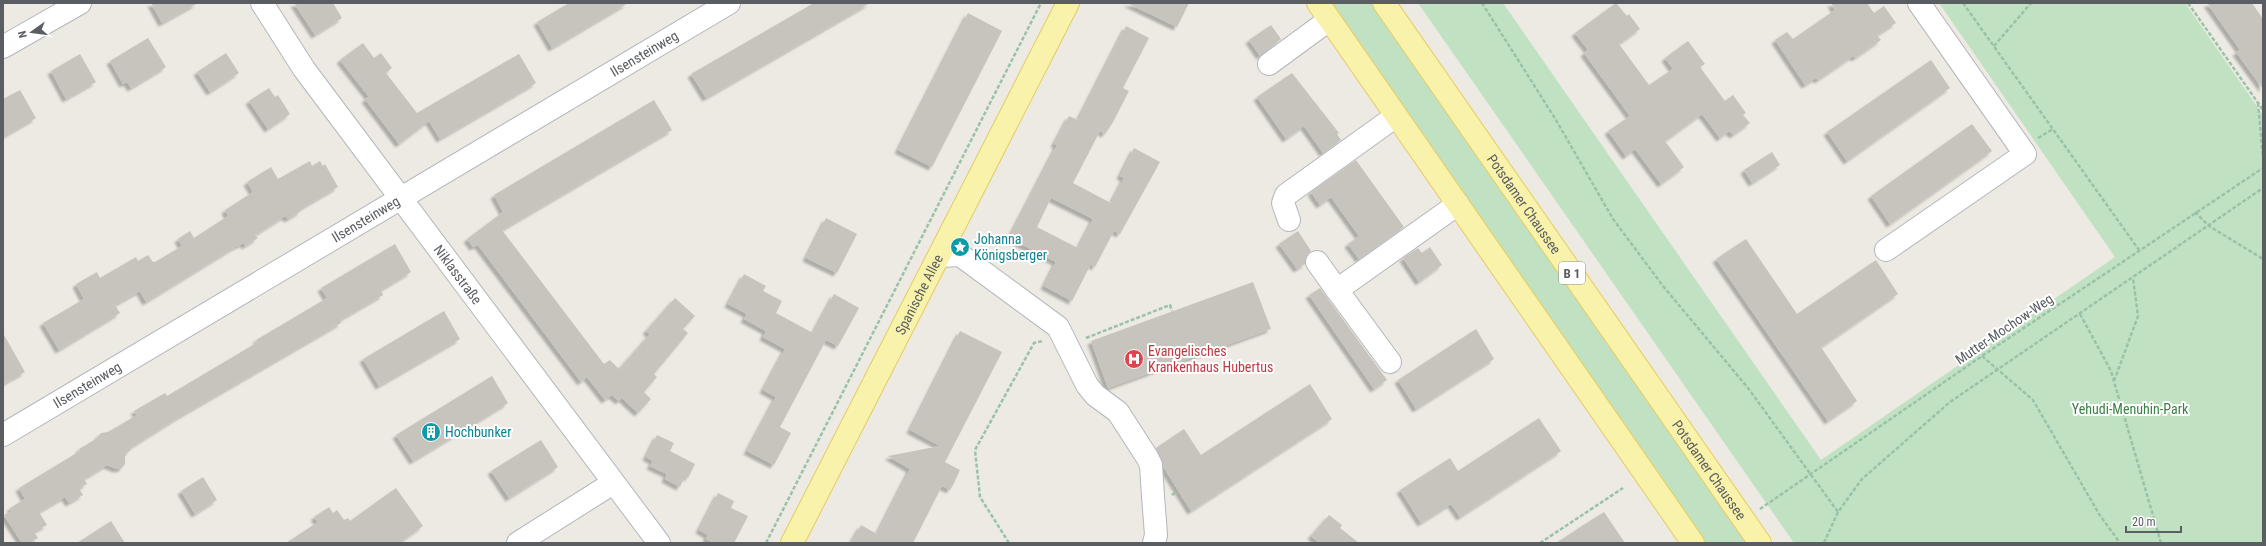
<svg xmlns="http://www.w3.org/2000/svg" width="2266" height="546" viewBox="0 0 2266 546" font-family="'Roboto Condensed',sans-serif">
	<defs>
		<filter id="shadow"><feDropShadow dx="-3.5" dy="3.5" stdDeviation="1" flood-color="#0004"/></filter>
	</defs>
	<rect width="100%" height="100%" fill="#eceae2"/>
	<!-- green -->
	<path fill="#c0e2c3" d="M1327 3H1373L1749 543H1703Z
		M1418 3H1503L1821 460 2115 257 1939 3H2185L2263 115V543H1794Z"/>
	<!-- building -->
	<path fill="#c7c4be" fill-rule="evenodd" filter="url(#shadow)" d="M151 3H198L162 23Z
		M294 3H333L342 18 315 35Z
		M569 3H628L552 48 537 22Z
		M814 3H870L706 98 691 74Z
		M1127 3H1189L1177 27Z
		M1616 3 1627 16 1629 14 1640 29 1619 44 1649 85 1673 69 1665 58 1688 41 1705 64 1700 67 1725 101 1733 95 1746 113 1743 115 1750 123 1733 135 1729 131 1720 138 1702 114 1665 141 1684 167 1661 184 1635 149 1626 156 1608 131 1630 116 1584 53 1588 50 1575 33Z
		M1831 3H1867L1874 13 1884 6 1896 23 1877 35 1881 40 1855 58 1853 56 1818 80 1816 78 1805 85 1775 40 1787 32 1793 39 1835 10Z
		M2207 3H2252L2263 19V89L2236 52 2240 50Z
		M968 13 1002 31 932 167 898 150Z
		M1271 25 1281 39 1260 56 1249 40Z
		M1126 26 1149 38 1123 88 1129 91 1113 122 1105 134 1100 131 1073 183 1111 203 1124 178 1120 176 1134 148 1160 162 1120 234 1114 231 1095 267 1091 264 1072 301 1044 286 1056 262 1009 238 1057 145 1054 144 1069 116 1078 120ZM1051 198 1093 219 1078 248 1037 227Z
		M148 38 166 67 131 88 127 82 123 84 110 61Z
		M363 43 374 58 381 53 392 68 386 73 417 113 519 54 536 83 440 139 429 121 399 144 365 99 369 97 340 60Z
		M226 53 239 73 210 92 197 72Z
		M80 54 96 82 66 99 51 71Z
		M1931 60 1950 88 1847 161 1827 132Z
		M1292 73 1339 133 1337 134 1341 140 1323 153 1304 126 1286 139 1257 97Z
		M269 88 275 97 278 95 290 114 268 129 249 101Z
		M20 90 36 118 3 137V99Z
		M654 100 672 130 502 230 604 364 610 360 619 369 650 334 646 331 675 298 695 316 683 329 688 333 654 374 657 377 644 392 651 399 638 413 622 398 619 401 612 395 605 400 587 377 581 382 478 245 473 247 467 239 503 212 494 195Z
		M1972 124 1992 151 1890 224 1871 196Z
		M1772 152 1780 165 1752 183 1744 170Z
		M1356 160 1404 227 1359 259 1348 244 1359 236 1331 197 1320 205 1311 192Z
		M310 161 312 166 320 161 323 166 325 164 338 187 300 209 301 211 288 219 285 216 255 235 258 238 245 246 244 243 235 247 146 302 140 291 115 305 120 313 59 350 43 323 84 299 76 284 97 272 100 278 136 257 138 261 148 255 153 262H155L182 246 178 239 190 231 194 238 228 216 225 210 253 192 247 182 271 167 278 179Z
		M826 218 857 234 837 273 806 258Z
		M1298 231 1311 251 1306 256 1305 264 1297 269 1279 244Z
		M1746 239 1797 314 1876 260 1898 294 1821 347 1857 401 1828 421 1716 259Z
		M395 244 411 272 381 290 383 295 340 320 341 323 329 330 179 417 130 448 131 450 125 454V464L122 468 117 469 107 465 84 479 87 484 79 488 83 495 69 503 65 497 39 512 47 525 34 532 38 538 29 543H22L4 515 12 511 10 508 25 499 19 488 80 451 79 449 96 439 101 433 108 432 137 415 134 411 165 393 167 396 258 342 256 340 327 298 321 288Z
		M1430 247 1442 265 1419 282 1403 258 1418 248 1422 253Z
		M744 274 766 286 763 291 782 301 776 313 813 333 834 294 859 308 838 346 826 340 780 427 791 433 774 465 747 451 776 397 763 390 785 349 763 337 766 331 744 319 747 314 728 304Z
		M1253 282 1271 329 1108 388 1091 341Z
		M1320 288 1387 380 1374 389 1309 295Z
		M444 311 460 339 379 386 363 359Z
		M1476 329 1494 359 1416 409 1398 380Z
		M960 331 1002 352 945 462 960 470 953 485 950 490 942 486 913 543H851L861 525 877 534 910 469 888 456 940 446 910 430Z
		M3 333 25 372 3 384Z
		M492 376 508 403 413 461 396 435Z
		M1310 384 1332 419 1191 511 1164 468 1162 460 1156 448 1184 429 1201 455Z
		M1539 418 1561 451 1460 517 1451 504 1421 523 1400 490 1450 458 1458 471Z
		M657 435 674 443 670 451 695 464 688 478 685 476 680 487 665 479 667 474 650 466 653 461 646 457Z
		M541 440 558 467 509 498 491 471Z
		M203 477 217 500 195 514 181 491Z
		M396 488 423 526 399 543H286L318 522 314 517 329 507 333 513 337 510 344 520 348 518 350 521Z
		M718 493 734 501 731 508 748 516 734 543H714L706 539 708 535 699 530Z
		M1604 512 1625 543H1556L1582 526Z
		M1329 515 1342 525 1340 528 1359 543H1320L1311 536Z
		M111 521 125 543H77Z"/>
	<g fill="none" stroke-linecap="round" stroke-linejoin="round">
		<!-- minor casing -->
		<g stroke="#b4b7bb" stroke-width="24">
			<g id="minor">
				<path id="s1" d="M262 3 304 69 659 543"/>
				<path d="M3 47 80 3"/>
				<path d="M1269 64 1329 20"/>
				<path d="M1289 220 1283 203 1286 195 1396 116"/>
				<path d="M1886 250 2025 154 1919 3"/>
				<path d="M940 256 960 255 1058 327 1087 385 1095 395 1118 412 1147 457 1151 465 1153 496 1156 535 1154 543"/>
				<path d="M1317 262 1337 290 1458 204"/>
				<path d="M1337 290 1390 362"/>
				<path id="s2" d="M3 435 729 3"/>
				<path d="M518 543 613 483"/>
			</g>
		</g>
		<!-- major casing -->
		<g stroke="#e6cc61" stroke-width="24">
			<g id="major">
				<path d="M1318 3 1693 543"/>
				<path id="s3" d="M1384 3 1760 543"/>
				<path id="s4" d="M792 543 1068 3"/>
			</g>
		</g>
		<!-- path -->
		<path stroke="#9ac2a8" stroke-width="2.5" stroke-dasharray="4 2" stroke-linecap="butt" d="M1482 3 1556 120 1613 219 1663 286 1748 388 1838 512
			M1963 3 2139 250
			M2188 3 2263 110
			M1994 46 2031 3
			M2258 103 2263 158
			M2038 138 2053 129
			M2195 212 2209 226 2263 259
			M2080 314 2111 371 2161 543
			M1086 338 1170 305 1172 311
			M1982 356 2033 400 2099 514 2120 543
			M2114 381 2138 316 2133 278
			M1172 495 1178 491
			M1760 509 1982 356 2263 168
			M766 543 1041 3
			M1009 543 980 497 975 450 1034 343 1043 341
			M1540 543 1623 488
			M1824 543 1838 512 1862 479 1950 402 2263 188"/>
		<!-- minor -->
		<use href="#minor" stroke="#fff" stroke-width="22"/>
		<!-- major -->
		<use href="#major" stroke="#f8f2aa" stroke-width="22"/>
	</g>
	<!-- icons -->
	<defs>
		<g id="sight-disc" transform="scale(1)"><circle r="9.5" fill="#0f9aa8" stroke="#fff"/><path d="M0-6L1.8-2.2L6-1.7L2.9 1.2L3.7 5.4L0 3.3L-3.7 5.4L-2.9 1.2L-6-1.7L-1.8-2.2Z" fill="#fff"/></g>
		<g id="hospital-disc" transform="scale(1)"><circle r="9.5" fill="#e0444e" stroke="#fff"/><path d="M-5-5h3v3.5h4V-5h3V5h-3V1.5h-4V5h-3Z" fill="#fff"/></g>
		<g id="building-disc" transform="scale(1)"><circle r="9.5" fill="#0f9aa8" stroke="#fff"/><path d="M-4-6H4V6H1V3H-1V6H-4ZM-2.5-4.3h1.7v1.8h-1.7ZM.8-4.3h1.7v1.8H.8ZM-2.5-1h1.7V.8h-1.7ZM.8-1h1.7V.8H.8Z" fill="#fff"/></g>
	</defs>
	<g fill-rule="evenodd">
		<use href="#sight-disc" x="960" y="247"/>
		<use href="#hospital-disc" x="1134" y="359"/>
		<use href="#building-disc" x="431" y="432"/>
	</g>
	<g text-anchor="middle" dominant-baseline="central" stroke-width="4" stroke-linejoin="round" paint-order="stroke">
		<!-- shield labels -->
		<rect fill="#fff" stroke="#8c8e90" stroke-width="1" x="1559" y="262" width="26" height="22" rx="3"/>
		<g font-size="13" font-weight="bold" fill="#5a5d61">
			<text x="1572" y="273">B 1</text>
		</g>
		<!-- street labels -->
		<g font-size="14" fill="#5a5d61" stroke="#fff">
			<text stroke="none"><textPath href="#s2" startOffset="746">Ilsensteinweg</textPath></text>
			<text stroke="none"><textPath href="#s3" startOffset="245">Potsdamer Chaussee</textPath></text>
			<text stroke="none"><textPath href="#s2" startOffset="422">Ilsensteinweg</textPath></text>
			<text stroke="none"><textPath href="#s1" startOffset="335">Niklasstraße</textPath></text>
			<text stroke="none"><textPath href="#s4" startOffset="279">Spanische Allee</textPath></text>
			<text transform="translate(2004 329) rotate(-34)">Mutter-Mochow-Weg</text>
			<text stroke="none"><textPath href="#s2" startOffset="98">Ilsensteinweg</textPath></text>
			<text stroke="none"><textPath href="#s3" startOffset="569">Potsdamer Chaussee</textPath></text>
		</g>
		<!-- culture labels -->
		<g font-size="14" fill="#0d838f" stroke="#fff" text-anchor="start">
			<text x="974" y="239">Johanna<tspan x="974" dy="16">Königsberger</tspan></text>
			<text x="445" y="432">Hochbunker</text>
		</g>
		<!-- health labels -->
		<g font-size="14" fill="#be3a42" stroke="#fff" text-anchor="start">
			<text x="1148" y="351">Evangelisches<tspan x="1148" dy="16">Krankenhaus Hubertus</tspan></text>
		</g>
		<!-- park labels -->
		<g font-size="14" fill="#3b8044" stroke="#fff">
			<text x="2130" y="409">Yehudi-Menuhin-Park</text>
		</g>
	</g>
	<!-- border -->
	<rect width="2266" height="546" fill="none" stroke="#5a5d61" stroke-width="8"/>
	<!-- north arrow -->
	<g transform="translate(32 32) rotate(256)" stroke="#ffffff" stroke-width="3" paint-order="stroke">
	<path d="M0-3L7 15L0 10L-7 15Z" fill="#5a5d61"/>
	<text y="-6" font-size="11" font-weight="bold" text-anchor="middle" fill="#5a5d61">N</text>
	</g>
	<!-- scale -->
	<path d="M2126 526v6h55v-6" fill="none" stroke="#5a5d61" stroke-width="2"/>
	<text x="2132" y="526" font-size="12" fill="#5a5d61" stroke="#ffffff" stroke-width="3" paint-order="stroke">20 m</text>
</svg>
